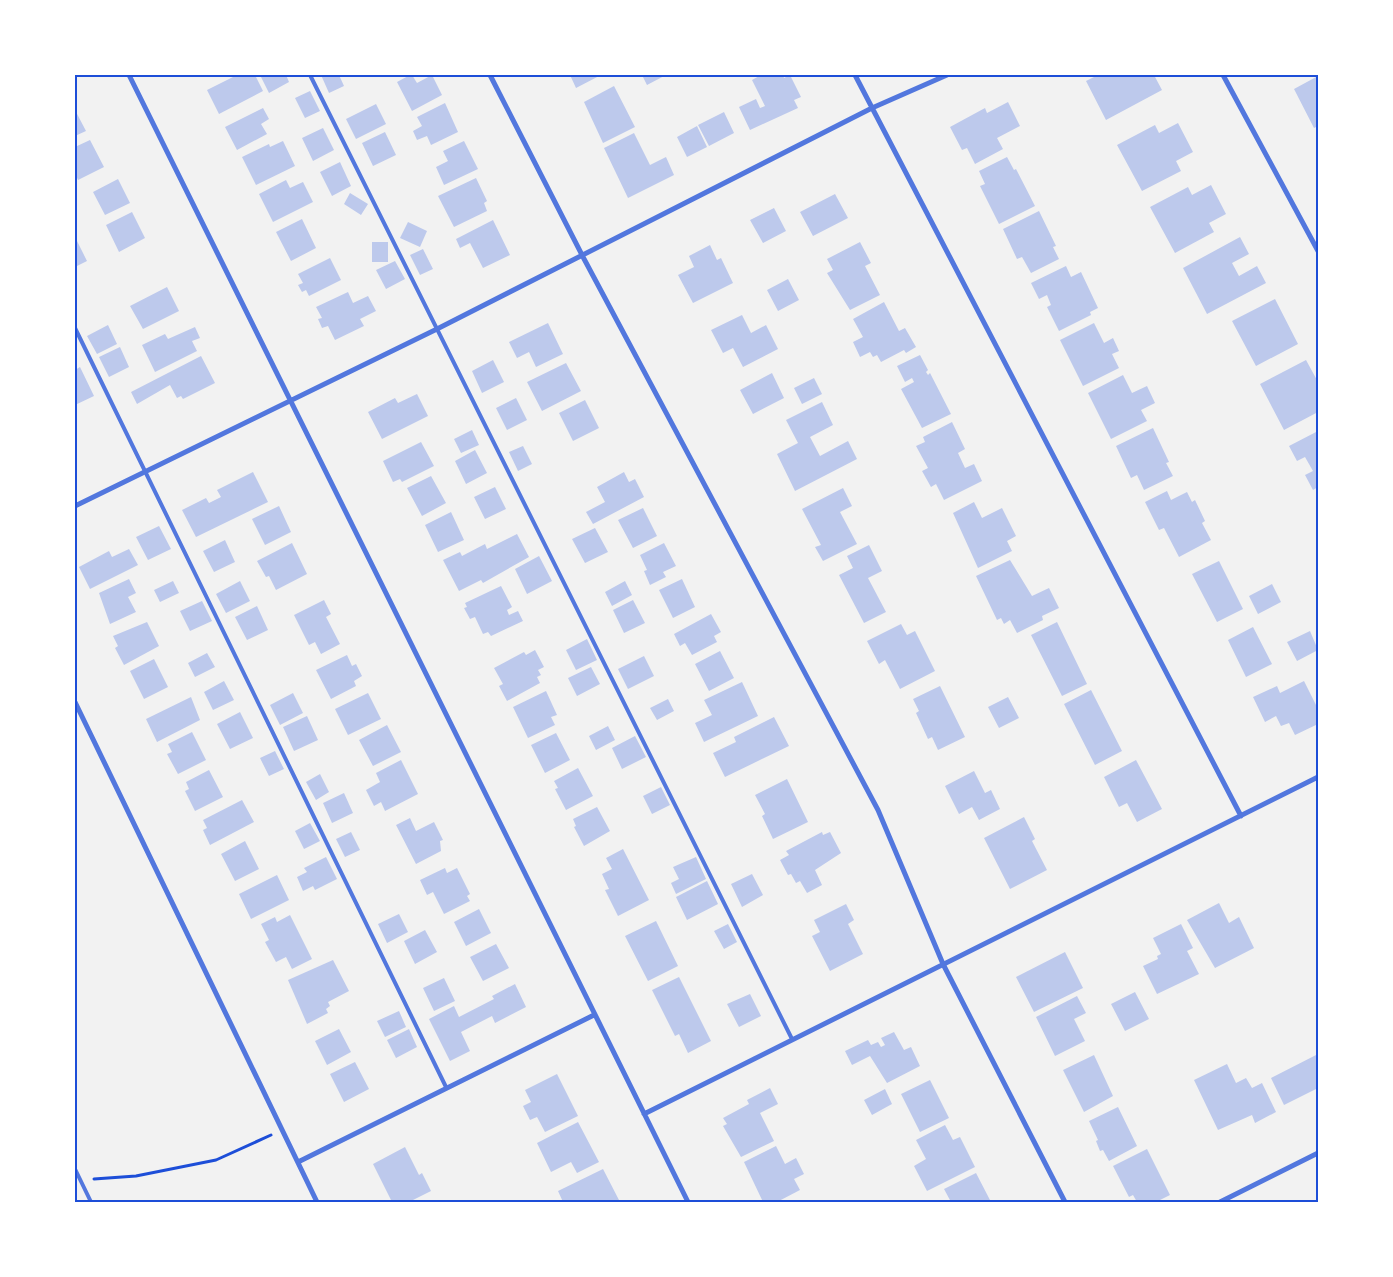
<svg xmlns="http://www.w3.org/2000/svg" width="1393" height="1277" viewBox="0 0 1393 1277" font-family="Jost,sans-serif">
	<rect width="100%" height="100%" fill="#f2f2f2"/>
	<!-- building -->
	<path fill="#bdc9ec" d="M237 75H255L263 91 219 114 207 90Z
		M260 75H286L289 82 269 93Z
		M321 75H339L344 86 329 93Z
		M410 75H412L417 83 432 75 442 95 412 111 397 82Z
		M570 75H601L576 88Z
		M642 75H666L647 85Z
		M761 75H783L784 78 790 75 801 97 794 100 798 108 750 130 739 107 756 99 760 108 765 106 752 80Z
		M1093 75H1154L1162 90 1106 120 1086 81 1094 77Z
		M1318 76V126L1314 128 1294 89Z
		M614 86 635 127 603 143 584 102Z
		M310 91 320 111 305 118 295 98Z
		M1008 102 1020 126 997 138 1003 149 975 164 967 148 962 150 950 127 985 108 987 113Z
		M445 103 458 132 431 145 427 136 417 140 413 131 422 126 417 117Z
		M376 104 386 124 356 139 346 119Z
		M263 108 269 119 261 124 267 134 237 150 225 127Z
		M75 110 86 131 75 136Z
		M724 112 734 133 709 146 698 125Z
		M1178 123 1193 152 1176 161 1181 171 1142 191 1117 145 1155 125 1159 133Z
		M697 126 707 147 687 157 677 137Z
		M323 128 334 150 313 161 302 138Z
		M385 132 396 155 373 166 362 143Z
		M634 133 650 165 666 157 674 175 628 198 604 148Z
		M90 140 104 167 78 180 75 173V147Z
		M283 141 295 166 256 185 242 157 269 144 270 147Z
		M464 141 478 169 444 185 436 167 448 161 443 151Z
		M1007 157 1014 170 1016 169 1035 206 999 224 980 186 985 184 979 171Z
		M340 162 351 186 332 196 320 172Z
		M476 178 487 201 484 203 487 211 454 227 438 196Z
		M118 179 130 203 105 215 93 192Z
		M286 180 290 188 303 182 313 202 273 222 259 194Z
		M1211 185 1226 214 1209 223 1214 232 1175 253 1150 207 1188 187 1192 195Z
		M350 193 368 204 361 215 344 204Z
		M835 194 848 218 813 236 800 212Z
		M774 208 786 231 763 243 750 220Z
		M1039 211 1056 246 1053 247 1059 259 1031 273 1022 257 1017 259 1003 229Z
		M132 212 145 238 119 252 106 225Z
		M302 219 316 248 291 261 276 232Z
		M493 220 510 255 483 268 470 243 460 248 456 239Z
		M408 222 427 231 420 247 400 238Z
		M75 237 87 261 75 267Z
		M1240 237 1249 254 1232 263 1239 276 1257 266 1266 283 1207 314 1183 268Z
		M372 242H388V262H372Z
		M860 242 871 263 865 266 880 295 850 310 827 273 833 270 827 259Z
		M710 245 717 260 721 258 733 283 693 303 678 275 694 267 689 256Z
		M423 249 433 269 420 275 410 255Z
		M330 258 341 280 309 296 306 290 302 292 298 285 303 283 298 274Z
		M395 261 405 279 386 289 376 270Z
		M1066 266 1071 277 1081 272 1098 308 1090 312 1091 315 1059 331 1047 307 1051 305 1047 295 1039 299 1031 283Z
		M788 279 799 300 778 311 767 290Z
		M167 287 179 311 143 329 130 306Z
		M348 292 353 303 368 296 376 311 360 319 364 326 335 340 328 326 322 328 318 319 322 318 316 307Z
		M1275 299 1298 344 1256 366 1232 321Z
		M884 302 899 331 905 328 916 347 906 353 904 350 881 362 877 355 873 357 870 352 860 357 853 342 863 337 853 319Z
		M742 315 751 333 766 325 778 349 743 367 733 348 723 353 711 330Z
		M548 323 563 354 536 367 529 352 517 358 509 342Z
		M1094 323 1104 343 1113 338 1119 351 1112 354 1119 368 1083 386 1060 340Z
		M108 325 117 344 97 354 87 336Z
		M195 327 200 338 192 341 197 351 155 372 142 345 165 334 168 339Z
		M120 347 129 367 109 377 99 357Z
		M920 355 928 370 926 372 928 375 930 373 951 414 922 428 901 389 914 382 912 378 905 382 897 366Z
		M201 356 215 383 183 399 181 396 177 398 170 385 137 404 131 392Z
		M493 360 504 382 482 393 472 371Z
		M1306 360 1318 382V412L1284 430 1260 384Z
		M566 363 581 391 542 411 527 382Z
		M80 367 94 396 75 405V370Z
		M772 373 784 398 753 414 740 390Z
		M1123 375 1132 393 1147 386 1155 403 1141 410 1147 421 1111 439 1088 393Z
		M814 378 822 394 802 404 794 388Z
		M417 394 428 416 382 439 368 412 395 398 398 403Z
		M516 398 527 420 507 430 496 408Z
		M585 400 599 428 573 441 559 413Z
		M822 402 833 425 810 437 820 456 848 441 857 459 795 491 777 454 798 443 786 420Z
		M952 422 965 449 958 453 965 468 974 464 982 481 944 500 936 484 931 487 922 471 928 468 916 446 925 442 923 437Z
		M1153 428 1169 462 1166 463 1173 476 1144 490 1137 475 1131 478 1116 446Z
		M472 430 479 445 461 453 454 439Z
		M1318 431V487L1313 490 1305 475 1313 471 1305 457 1297 461 1289 446Z
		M421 442 434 466 402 482 400 479 393 482 383 461Z
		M523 446 532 464 518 471 509 452Z
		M475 450 487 473 466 484 455 461Z
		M253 472 268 502 196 537 182 510 206 498 209 503 221 497 217 490Z
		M624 472 629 482 635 479 644 497 593 524 586 512 605 502 597 487Z
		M431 476 446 503 422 516 407 488Z
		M495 487 506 509 485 519 474 497Z
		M843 488 852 506 840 512 857 544 823 561 815 547 821 545 802 509Z
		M1167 491 1171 500 1187 492 1192 502 1195 500 1205 521 1202 523 1211 540 1179 557 1164 528 1159 530 1145 502Z
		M974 502 982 518 1002 508 1016 536 1007 541 1012 551 978 568 953 513Z
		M279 506 291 532 265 545 252 519Z
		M643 508 657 536 633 548 618 520Z
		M451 512 464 540 438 552 425 525Z
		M159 526 171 549 148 560 136 537Z
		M595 528 608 552 585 563 572 539Z
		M517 534 529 557 483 583 481 580 459 591 443 560 460 552 462 556 485 544 487 549Z
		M225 540 235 562 214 572 203 551Z
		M292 543 307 574 276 590 269 576 266 577 257 561Z
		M664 543 676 566 663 572 666 577 650 585 644 571 647 570 640 555Z
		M869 545 882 571 868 578 886 612 864 623 839 575 853 568 847 556Z
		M129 549 138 565 90 589 79 567 109 551 112 557Z
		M539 556 552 581 527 594 515 569Z
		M1010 560 1032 596 1049 588 1059 608 1042 616 1043 620 1017 633 1010 620 1004 624 1001 618 997 620 976 576Z
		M1219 561 1243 609 1217 622 1192 574Z
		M129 579 136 593 128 597 136 612 110 624 99 593Z
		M682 579 695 607 673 618 659 590Z
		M173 581 179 593 160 602 154 590Z
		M240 581 250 601 226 613 216 594Z
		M625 581 632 595 612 606 605 592Z
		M1272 584 1281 602 1258 614 1249 596Z
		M501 586 512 607 507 610 509 615 518 611 523 621 491 636 488 632 483 634 475 617 470 619 464 608 467 607 465 603Z
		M324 600 331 614 326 617 340 644 321 654 315 642 309 645 294 615Z
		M633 600 645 623 624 633 613 610Z
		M202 601 212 621 190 631 180 611Z
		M257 606 268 630 247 640 235 617Z
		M711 614 721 632 714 636 717 642 692 655 685 643 680 646 674 634Z
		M147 622 159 646 124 665 115 648 118 646 113 636Z
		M1057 622 1087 684 1062 696 1031 635Z
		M901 624 907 635 915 631 935 671 900 689 885 660 879 664 867 641Z
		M1253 627 1272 664 1246 677 1228 640Z
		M1310 631 1318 650 1297 661 1287 642Z
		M587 639 597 660 576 670 566 650Z
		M535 650 544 667 538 670 541 675 537 677 540 683 507 701 499 686 503 684 494 668 524 652 526 655Z
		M720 651 734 678 709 691 695 664Z
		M207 653 215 667 195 677 188 663Z
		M347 655 352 666 356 664 362 676 354 681 356 686 331 699 316 670Z
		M644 656 654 676 628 689 618 669Z
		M154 659 168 687 144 699 130 671Z
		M591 667 600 684 577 696 568 678Z
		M224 681 234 700 213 710 204 692Z
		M1304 681 1318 709V724L1295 735 1289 723 1281 726 1276 716 1265 722 1253 697 1277 686 1280 693Z
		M742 682 758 716 704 742 695 723 712 715 704 700Z
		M940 686 965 737 938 750 932 737 928 739 916 713 919 711 913 699Z
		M1091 690 1122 751 1095 765 1064 704Z
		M546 691 557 715 551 717 555 725 528 738 513 707Z
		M293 693 303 713 280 725 270 705Z
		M368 693 381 719 348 735 335 709Z
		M191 697 200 720 157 742 146 719Z
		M1008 697 1019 718 999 728 988 707Z
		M668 699 674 711 657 720 650 708Z
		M240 712 253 738 230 749 217 724Z
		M307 716 318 740 294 751 283 727Z
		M774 717 789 746 725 777 713 753 736 742 734 737Z
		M387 725 401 752 373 766 359 740Z
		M608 726 615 740 596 750 589 736Z
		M192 732 206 760 178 774 167 754 172 752 168 744Z
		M556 733 570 760 545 773 531 745Z
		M635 736 646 757 622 769 612 748Z
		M275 751 284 769 269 776 260 758Z
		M401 760 418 794 385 811 381 802 374 806 366 790 380 782 376 773Z
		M1136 760 1162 809 1137 822 1127 803 1119 807 1104 777Z
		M578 768 593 796 566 810 555 789 558 788 554 781Z
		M209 770 223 797 195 811 185 791 189 789 186 782Z
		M974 771 985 793 991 790 1000 809 979 820 972 807 959 814 945 786Z
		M320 774 329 792 316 800 306 782Z
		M787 779 808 822 773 839 762 816 765 814 755 795Z
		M661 787 670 805 652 814 643 796Z
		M344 793 353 813 332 823 323 803Z
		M242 800 254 822 210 845 203 830 207 828 203 820Z
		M597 807 610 831 584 846 574 827 576 826 573 819Z
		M1024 817 1035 839 1032 841 1047 870 1010 889 984 838Z
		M410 818 416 831 434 822 443 840 440 841 441 851 416 864 396 825Z
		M310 823 320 841 304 849 295 831Z
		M351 832 360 850 345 857 336 839Z
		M822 832 823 835 830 832 841 853 815 870 822 885 807 893 800 881 796 883 791 874 788 875 780 860 789 855 786 851Z
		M245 841 259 869 235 881 221 854Z
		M623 849 649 900 618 916 605 890 609 889 602 874 612 869 606 858Z
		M326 857 337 879 315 890 313 886 303 891 297 877 307 872 304 868Z
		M696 857 706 879 676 894 671 883 679 879 673 867Z
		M445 868 447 873 457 868 470 894 467 896 470 901 444 914 433 892 427 895 420 880Z
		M752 874 763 895 742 907 731 884Z
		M277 875 289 900 251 919 239 894Z
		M707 881 718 904 687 920 676 897Z
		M1219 903 1229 923 1239 917 1254 948 1215 968 1187 920Z
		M846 904 854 920 848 924 863 954 830 971 812 936 820 932 814 920Z
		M479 909 491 933 466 946 454 922Z
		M399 914 408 932 387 943 378 924Z
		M290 915 312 959 292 969 286 957 276 962 265 942 269 940 261 924 275 917 277 922Z
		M656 921 678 966 648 981 625 936Z
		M728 924 737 942 724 949 714 931Z
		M1181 924 1193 948 1187 951 1199 974 1157 994 1143 966 1158 959 1157 956 1161 954 1153 938Z
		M425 930 437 952 415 964 404 941Z
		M496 944 509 968 483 981 470 957Z
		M1065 952 1083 988 1034 1012 1016 977Z
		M333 960 349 991 328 1002 330 1006 326 1009 328 1013 307 1024 288 980Z
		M679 977 711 1041 688 1053 679 1034 675 1036 652 990Z
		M444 978 455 1001 434 1011 423 988Z
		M515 984 526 1007 495 1023 492 1016 461 1032 470 1051 450 1061 429 1019 454 1006 459 1017 494 999 492 996Z
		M1135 992 1149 1019 1125 1031 1111 1004Z
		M750 994 761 1016 739 1027 727 1004Z
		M1077 996 1086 1013 1074 1019 1085 1041 1055 1056 1036 1017Z
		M399 1011 406 1027 385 1037 377 1021Z
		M339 1029 351 1052 327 1065 315 1041Z
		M409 1029 417 1047 396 1058 387 1040Z
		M894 1032 904 1050 911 1047 920 1066 887 1083 870 1056 852 1065 845 1051 868 1040 871 1045 878 1042 881 1047 885 1045 881 1038Z
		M1318 1054V1088L1284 1105 1271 1078Z
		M1094 1055 1113 1096 1084 1112 1063 1070Z
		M355 1062 369 1089 344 1102 330 1074Z
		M1227 1064 1236 1083 1246 1078 1252 1088 1262 1083 1276 1112 1255 1123 1252 1115 1218 1130 1194 1080Z
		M557 1074 578 1116 545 1132 537 1117 530 1120 523 1106 531 1102 525 1090Z
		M930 1080 949 1118 920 1132 901 1094Z
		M770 1088 778 1104 760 1113 774 1141 741 1157 723 1126 727 1124 723 1118 749 1104 747 1100Z
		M885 1089 892 1104 872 1115 864 1100Z
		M1118 1107 1137 1146 1109 1161 1103 1150 1100 1151 1096 1141 1098 1140 1089 1121Z
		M578 1122 599 1162 577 1173 571 1162 551 1172 537 1143Z
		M945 1125 953 1140 960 1137 975 1167 927 1191 914 1166 926 1159 916 1140Z
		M776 1146 785 1164 796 1158 804 1174 794 1179 800 1190 777 1202H763L744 1162Z
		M405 1147 419 1175 422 1173 431 1191 409 1202H392L373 1164Z
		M1147 1149 1170 1195 1156 1202H1137L1133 1195 1129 1197 1113 1166Z
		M603 1169 620 1202H563L558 1191Z
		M976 1173 991 1202H951L944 1189Z"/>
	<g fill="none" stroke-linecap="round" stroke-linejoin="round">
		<!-- path -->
		<path stroke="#1d4ed8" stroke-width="3" d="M94 1179 136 1176 216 1160 271 1135"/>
		<!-- service -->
		<path stroke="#5277de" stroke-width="4" d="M310 75 792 1039
			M75 328 446 1087
			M75 1169 91 1202"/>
		<!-- minor -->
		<path stroke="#5277de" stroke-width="5" d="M129 75 688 1202
			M490 75 582 255 878 810 943 964 1065 1202
			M855 75 1241 816
			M1223 75 1318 251
			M75 506 437 329 872 108 947 75
			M75 702 317 1202
			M644 1114 1318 777
			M298 1162 594 1015
			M1220 1202 1318 1153"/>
	</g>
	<!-- border -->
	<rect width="1393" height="1277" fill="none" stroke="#ffffff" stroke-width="152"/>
	<rect x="76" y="76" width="1241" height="1125" fill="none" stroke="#1d4ed8" stroke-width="2"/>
</svg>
